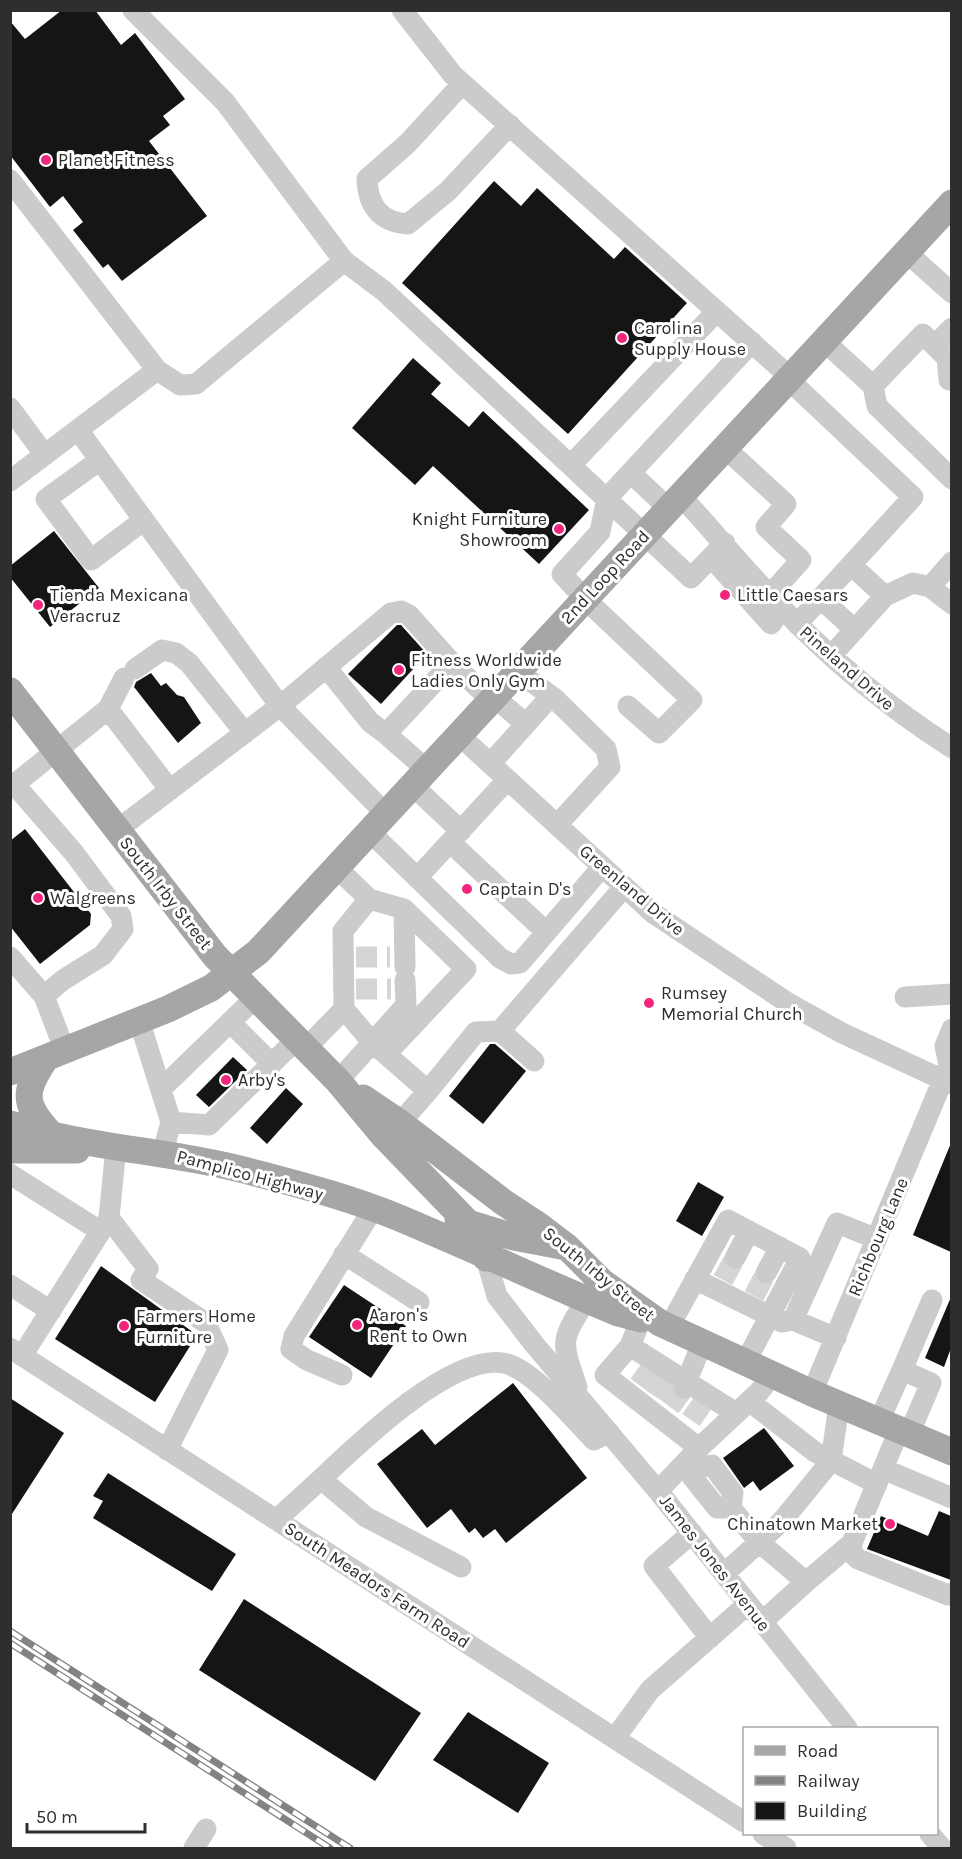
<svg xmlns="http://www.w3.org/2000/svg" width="962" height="1859" viewBox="0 0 962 1859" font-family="Karla,sans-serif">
	<rect width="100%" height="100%" fill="#fff"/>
	<!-- building -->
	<path fill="#151515" d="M62 10H95L121 45 135 33 185 99 163 116 170 125 149 141 207 216 122 281 108 264 103 268 73 230 83 222 63 196 50 207 10 155V21L25 39Z
		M494 181 521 206 537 188 614 259 625 247 687 303 568 434 402 283Z
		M413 358 441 383 431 394 469 427 483 411 589 510 539 564 433 466 415 485 352 428Z
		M54 531 99 588 50 627 10 577V566Z
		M397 625H401L427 654 381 704 348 674Z
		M151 673 161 686 166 683 177 695 184 697 201 723 178 743 134 687 136 682Z
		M25 829 91 914 90 925 40 964 10 926V841Z
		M490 1044H495L526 1071 483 1124 449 1096Z
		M233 1057 247 1070 209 1107 196 1095Z
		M286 1088 303 1104 267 1144 250 1128Z
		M951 1143V1252L913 1235Z
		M698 1182 724 1197 702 1236 676 1221Z
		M101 1266 197 1335 155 1402 55 1339Z
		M344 1285 406 1326 371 1378 309 1337Z
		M951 1297V1348L944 1367 925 1358Z
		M513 1383 587 1478 506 1543 495 1529 483 1538 475 1528 469 1533 451 1509 427 1528 377 1464 422 1429 435 1445Z
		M10 1398 64 1433 10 1517Z
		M764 1428 794 1466 760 1491 753 1481 744 1488 723 1458Z
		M108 1473 236 1554 212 1591 93 1518 103 1501 93 1496Z
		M939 1511 951 1516V1580L867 1549 881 1516 928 1536Z
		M244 1599 421 1713 375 1781 199 1670Z
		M468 1712 549 1763 518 1813 433 1760Z"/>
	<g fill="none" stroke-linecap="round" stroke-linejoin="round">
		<!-- minor-tunnel -->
		<path stroke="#d5d5d5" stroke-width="21" stroke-dasharray="21 10" stroke-linecap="butt" d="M356 957H390
			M356 989H391
			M723 1280 735 1258
			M754 1296 766 1273
			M639 1385 652 1367
			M656 1397 668 1378
			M670 1407 684 1388
			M691 1420 704 1401"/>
		<!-- minor -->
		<path stroke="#cbcbcb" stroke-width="21" d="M402 10 453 75 790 377
			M462 84 408 143 367 179C368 206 380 222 408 224L448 191 510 125
			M10 180 157 370 180 385 196 384 344 261 225 102 133 10
			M906 252 952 293
			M344 261 384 291 691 578 725 543
			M824 341 873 386 877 406 952 479
			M935 345 952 328
			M788 379 913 497 797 624
			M873 386 923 334 947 358 949 380
			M10 408 45 455
			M78 430 280 706 386 814
			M725 448 786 504 766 527 801 560 770 595
			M100 460 46 499 91 560 144 520
			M571 465 717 311
			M631 473 669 509
			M10 481 157 370
			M681 496C714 532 745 570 779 605 831 660 888 707 952 748
			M711 557 771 624 782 608
			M930 587 952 562
			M885 596 913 583 930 587 952 604
			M820 598 855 630
			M831 656 885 596 851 565
			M326 667 370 722 386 734
			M135 669 162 650 176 653 189 663 245 733
			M518 672 554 698 606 749 610 767 557 825
			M494 697 526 724
			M628 706 659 733 692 700 585 599 562 574 600 532 607 498 752 342
			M108 709 170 790
			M459 735 653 913 788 1003 842 1033 952 1084
			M490 764 551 696
			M427 770 386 734 452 663 491 700
			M15 785 74 853 121 916 123 929 103 955 63 980 44 996 65 1051
			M412 785 461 831
			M10 788 108 709 124 678
			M117 830 280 706 391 613 401 611 409 615 452 663
			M369 831 500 958 511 964 520 963 602 867
			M450 842 546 932
			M336 867 369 899 404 909 405 967
			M417 878 507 780
			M369 899 343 931 344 1009 372 1042 428 1091 400 1123
			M10 957 44 996
			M905 997 952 994
			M139 1020 171 1122 163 1152
			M230 1022 272 1064
			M952 1029 945 1046 949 1065 952 1063
			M305 1049 344 1009
			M386 1054 466 969 404 909
			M534 1061 500 1031 624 887
			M338 1081 406 1005 405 980
			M161 1089 254 999
			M428 1091 476 1032 500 1031
			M171 1122 209 1125 296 1040
			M10 1174 100 1231
			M109 1218 148 1269 141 1280 206 1323 218 1350 167 1450
			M344 1254 419 1302
			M486 1258 497 1296 534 1344 658 1491 847 1728
			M735 1258 749 1231
			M766 1273 780 1247
			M695 1279 782 1322 793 1320 836 1338
			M10 1285 51 1311
			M641 1319 630 1346 605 1375 699 1448 759 1392 772 1375
			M793 1320 837 1223 877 1239
			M669 1327 728 1220 800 1258 745 1363
			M630 1346 736 1413
			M10 1348 744 1822
			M22 1356 109 1218 116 1147
			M902 1370 932 1300
			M342 1375 307 1360 291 1349 294 1336 373 1209
			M577 1387C561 1340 560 1342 586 1300
			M684 1388 702 1343
			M812 1393 949 1065
			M749 1401 815 1452 877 1484
			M879 1421 902 1370 931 1383 909 1434
			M899 1430 883 1469 952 1498
			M689 1459 697 1468 693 1478 717 1508H731
			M697 1468 712 1465 733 1493 731 1508 759 1542 806 1582 762 1622
			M883 1469 852 1543V1553L858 1559 948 1595 952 1593
			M658 1491 698 1449
			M276 1520 321 1479
			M692 1533 654 1566 710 1638
			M461 1567 366 1517 321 1479C358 1444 450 1354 503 1363 532 1368 573 1419 594 1440L609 1432
			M724 1574 782 1521 831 1461 839 1405
			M806 1582 852 1543
			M615 1738 650 1690 748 1604
			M763 1834 786 1848
			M930 1834 942 1848
			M194 1848 206 1829"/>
		<!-- major -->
		<path stroke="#a6a6a6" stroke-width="27" d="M10 691 215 956 338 1081 383 1135 467 1222 486 1258
			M46 1058C24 1090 22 1103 49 1132
			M10 1072 168 1009 211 988 258 952 952 203
			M363 1098 400 1123 503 1202 538 1225 567 1247 602 1282 660 1323 812 1393 952 1452
			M10 1124C91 1149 177 1151 259 1174 305 1186 353 1199 397 1217 471 1248 544 1282 618 1313L641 1319
			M10 1150H77
			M458 1220 514 1237 561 1246"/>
		<!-- rail casing -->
		<g stroke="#838383" stroke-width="7">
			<path id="rail" d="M10 1631 350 1848
				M10 1643 330 1848"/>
		</g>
		<!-- rail -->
		<use href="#rail" stroke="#fff" stroke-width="4.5" stroke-dasharray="14" stroke-linecap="butt"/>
	</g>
	<!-- markers -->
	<g fill="#f0257c" stroke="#fff" stroke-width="2">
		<circle cx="46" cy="160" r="6"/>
		<circle cx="622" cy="338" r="6"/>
		<circle cx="559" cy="529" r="6"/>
		<circle cx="725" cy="595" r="6"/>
		<circle cx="38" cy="605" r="6"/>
		<circle cx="399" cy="670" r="6"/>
		<circle cx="467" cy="889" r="6"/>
		<circle cx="38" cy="898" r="6"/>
		<circle cx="649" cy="1003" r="6"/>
		<circle cx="226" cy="1080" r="6"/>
		<circle cx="357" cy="1325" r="6"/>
		<circle cx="124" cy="1326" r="6"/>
		<circle cx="890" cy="1524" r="6"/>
	</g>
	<g text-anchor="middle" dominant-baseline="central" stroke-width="6" stroke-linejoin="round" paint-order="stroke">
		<!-- poi labels -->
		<g font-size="18" fill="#2e2e2e" stroke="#fff" text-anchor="start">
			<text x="58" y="160">Planet Fitness</text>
			<text x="634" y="328">Carolina<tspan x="634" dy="21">Supply House</tspan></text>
			<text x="547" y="519" text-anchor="end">Knight Furniture<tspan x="547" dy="21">Showroom</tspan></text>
			<text x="50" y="595">Tienda Mexicana<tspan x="50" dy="21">Veracruz</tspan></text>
			<text x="737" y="595">Little Caesars</text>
			<text x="411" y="660">Fitness Worldwide<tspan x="411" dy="21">Ladies Only Gym</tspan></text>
			<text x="479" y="889">Captain D's</text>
			<text x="50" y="898">Walgreens</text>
			<text x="661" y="993">Rumsey<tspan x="661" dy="21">Memorial Church</tspan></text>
			<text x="238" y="1080">Arby's</text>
			<text x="369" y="1315">Aaron's<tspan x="369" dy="21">Rent to Own</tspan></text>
			<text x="136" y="1316">Farmers Home<tspan x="136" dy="21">Furniture</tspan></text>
			<text x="878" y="1524" text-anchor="end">Chinatown Market</text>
		</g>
		<!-- street labels -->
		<g font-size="18" fill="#2e2e2e" stroke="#fff">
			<text transform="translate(605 577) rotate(-47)">2nd Loop Road</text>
			<text transform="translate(847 668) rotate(41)">Pineland Drive</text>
			<text transform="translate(632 890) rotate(40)">Greenland Drive</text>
			<text transform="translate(166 893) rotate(52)">South Irby Street</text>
			<text transform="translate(250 1175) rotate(15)">Pamplico Highway</text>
			<text transform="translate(878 1237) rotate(-67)">Richbourg Lane</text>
			<text transform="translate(599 1274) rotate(39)">South Irby Street</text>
			<text transform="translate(715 1563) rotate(52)">James Jones Avenue</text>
			<text transform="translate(377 1585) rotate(33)">South Meadors Farm Road</text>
		</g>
	</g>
	<!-- border -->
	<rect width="962" height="1859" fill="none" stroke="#2e2e2e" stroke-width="24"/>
	<!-- legend -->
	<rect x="743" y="1727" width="195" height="108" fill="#ffffff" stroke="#ababab" stroke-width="1.5"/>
	<rect x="755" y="1746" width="30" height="9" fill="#a6a6a6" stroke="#ababab" stroke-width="1.5"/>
	<text x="797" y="1757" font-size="18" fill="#2e2e2e">Road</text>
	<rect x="755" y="1776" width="30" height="9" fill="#838383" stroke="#ababab" stroke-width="1.5"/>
	<text x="797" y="1787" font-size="18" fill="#2e2e2e">Railway</text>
	<rect x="755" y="1802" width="30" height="18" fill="#151515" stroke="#ababab" stroke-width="1.5"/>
	<text x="797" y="1817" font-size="18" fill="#2e2e2e">Building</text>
	<!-- scale -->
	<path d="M27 1823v9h118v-9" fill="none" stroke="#2e2e2e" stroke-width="3"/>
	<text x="36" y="1823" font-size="18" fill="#2e2e2e" stroke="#ffffff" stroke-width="4.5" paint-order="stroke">50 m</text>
</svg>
